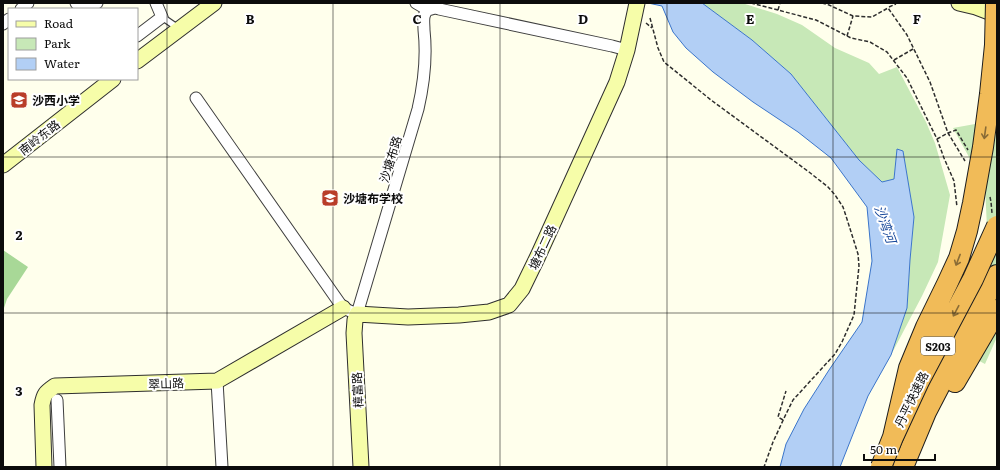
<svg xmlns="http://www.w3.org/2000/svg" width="1000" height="470" viewBox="0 0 1000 470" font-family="Literata,'Noto Sans SC',serif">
	<rect width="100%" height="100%" fill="#ffffec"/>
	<!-- green -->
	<path fill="#c7e8b7" d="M702 3H742L777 14 802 25 835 48 869 63 879 74 897 67 926 122 935 143 950 195 938 262 922 296 891 355 907 308 910 260 914 217 903 151 897 150 894 179 882 182 859 160 791 74 752 40Z
		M997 120V337L985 364 945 343 987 228 985 186 953 128Z"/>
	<!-- forest -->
	<path fill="#a8d897" d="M3 250 28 267 7 299 3 311Z"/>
	<!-- water -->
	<path fill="#b2cff5" stroke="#3b75ca" d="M648 3H702L752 40 791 74 859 160 882 182 894 179 897 149 903 151 914 217 910 260 907 308 891 355 868 396 840 467H780L786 444 804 409 829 370 862 322 872 261 867 207 831 158 798 132 753 102 713 72 686 48 673 32 662 6Z"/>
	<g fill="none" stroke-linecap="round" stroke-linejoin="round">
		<!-- lane casing -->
		<g stroke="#3f3f3f" stroke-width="8">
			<path id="lane" d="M162 17 178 28"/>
		</g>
		<!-- street casing -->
		<g stroke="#3f3f3f" stroke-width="13">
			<path id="street" d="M76 3 81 9
				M416 3 428 10
				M21 9 28 3
				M86 9 97 3
				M428 10 435 8 439 9 612 46 627 50
				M3 24 9 19
				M137 36 162 17 156 3
				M196 98 343 308 357 314 418 109C424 83 427 57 424 30 424 22 422 15 428 10
				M217 381 222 467
				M57 400 60 467"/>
		</g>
		<!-- secondary casing -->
		<g stroke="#2e2e2e" stroke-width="17">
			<path id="secondary" d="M959 3 976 7 997 15
				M137 61 214 3
				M3 165 113 79
				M44 467 42 405C44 394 45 393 55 386L217 381 343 308
				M361 467 354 333 355 320 357 314 408 317 459 315 489 312 509 305 522 289 538 256 617 82 627 50 637 3"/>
		</g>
		<!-- highway casing -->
		<g stroke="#1d1d1d" stroke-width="22">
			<path id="highway" d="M955 382 997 310
				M903 467 926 412 997 275"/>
		</g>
		<!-- path -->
		<path stroke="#2e2e2e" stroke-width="1.5" stroke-dasharray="4 2" stroke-linecap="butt" d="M751 3 816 20 851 38 870 42 887 52 907 78 937 139 944 158 954 181 957 207
			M822 3 829 5 853 16 872 17 888 8 907 35 930 82 948 133 965 161
			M889 7 896 4
			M778 10 780 3
			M650 18 658 48 664 62 711 100 809 172 828 187 835 195 843 207 846 216 858 254 859 266 854 315 842 342 835 354 793 400 786 414 773 442 764 467
			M646 23 652 28
			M847 36 853 16
			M894 60 913 49
			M937 139 948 133 956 130 968 150
			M990 197 991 202 992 213
			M783 420 778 417 786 391"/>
		<!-- lane -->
		<use href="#lane" stroke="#fff" stroke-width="5.5"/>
		<!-- street -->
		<use href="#street" stroke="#fff" stroke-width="11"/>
		<!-- secondary -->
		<use href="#secondary" stroke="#f6fda9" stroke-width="15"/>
		<!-- highway -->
		<use href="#highway" stroke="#f1bb58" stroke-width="20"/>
		<!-- highway-bridge casing -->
		<g stroke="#1d1d1d" stroke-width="22" stroke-linecap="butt">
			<path id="highway-bridge" d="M893 437 909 368 926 327 947 284 959 258 967 231 973 203 983 147 990 94 995 45 996 3
				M881 467 893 437 919 381 973 279 997 226"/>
		</g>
		<!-- highway-bridge -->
		<use href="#highway-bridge" stroke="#f1bb58" stroke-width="20"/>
	</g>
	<!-- one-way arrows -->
	<defs><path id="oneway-shaft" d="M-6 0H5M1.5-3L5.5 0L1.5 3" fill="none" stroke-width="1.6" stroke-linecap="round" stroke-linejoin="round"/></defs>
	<g stroke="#8a6c36">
		<use href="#oneway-shaft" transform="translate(985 133) rotate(98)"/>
		<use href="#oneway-shaft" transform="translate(958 260) rotate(111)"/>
		<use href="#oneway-shaft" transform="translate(956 311) rotate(118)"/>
	</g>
	<!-- grid -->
	<path fill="none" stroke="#0c0c0c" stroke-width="1" stroke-opacity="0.55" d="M167 3V467M333 3V467M500 3V467M667 3V467M833 3V467M3 157H997M3 313H997"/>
	<!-- icons -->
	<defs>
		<g id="school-square" transform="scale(0.9)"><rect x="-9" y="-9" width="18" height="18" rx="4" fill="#b93d28" stroke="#fff"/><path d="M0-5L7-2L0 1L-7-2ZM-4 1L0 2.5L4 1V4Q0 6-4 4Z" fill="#fff"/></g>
	</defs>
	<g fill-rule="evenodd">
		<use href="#school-square" x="19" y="100"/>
		<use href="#school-square" x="330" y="198"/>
	</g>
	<g text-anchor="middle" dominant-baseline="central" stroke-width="4" stroke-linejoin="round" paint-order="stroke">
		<!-- shield labels -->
		<rect fill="#fff" stroke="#555" stroke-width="1" x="921" y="337" width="34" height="18" rx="3"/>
		<g font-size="11" font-weight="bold" fill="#0c0c0c">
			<text x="938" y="346">S203</text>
		</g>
		<!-- poi labels -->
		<g font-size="12" font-weight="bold" fill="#0c0c0c" stroke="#fff" text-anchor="start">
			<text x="32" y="100">沙西小学</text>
			<text x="343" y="198">沙塘布学校</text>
		</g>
		<!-- street labels -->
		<g font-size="12" fill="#0c0c0c" stroke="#fff">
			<text transform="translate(39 137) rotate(-38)">南岭东路</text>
			<text transform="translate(390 159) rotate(-73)">沙塘布路</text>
			<text transform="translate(542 247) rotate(-65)">塘布二路</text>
			<text transform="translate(166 383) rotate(-2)">翠山路</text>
			<text transform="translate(357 390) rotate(-93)">樟富路</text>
			<text transform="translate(911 399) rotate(-64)">丹平快速路</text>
		</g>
		<!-- water labels -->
		<g font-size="13" font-style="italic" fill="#19499b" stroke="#fff">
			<text transform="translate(886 224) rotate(70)">沙湾河</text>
		</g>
	</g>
	<g font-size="13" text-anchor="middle" font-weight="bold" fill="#0c0c0c" stroke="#fff" stroke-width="4" stroke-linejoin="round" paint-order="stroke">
		<text x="250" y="24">B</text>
		<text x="417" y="24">C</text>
		<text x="583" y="24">D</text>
		<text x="750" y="24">E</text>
		<text x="917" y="24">F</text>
		<text x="19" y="240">2</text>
		<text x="19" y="396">3</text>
	</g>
	<!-- border -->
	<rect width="1000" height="470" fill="none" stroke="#0c0c0c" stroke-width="8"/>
	<!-- legend -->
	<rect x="8" y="8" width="130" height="72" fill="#ffffff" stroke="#9e9e9e"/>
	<rect x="16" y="21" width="20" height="6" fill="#f6fda9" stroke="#9e9e9e"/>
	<text x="44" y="28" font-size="12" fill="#0c0c0c">Road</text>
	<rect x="16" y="38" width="20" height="12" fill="#c7e8b7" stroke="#9e9e9e"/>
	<text x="44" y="48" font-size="12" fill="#0c0c0c">Park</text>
	<rect x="16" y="58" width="20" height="12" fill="#b2cff5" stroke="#9e9e9e"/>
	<text x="44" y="68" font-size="12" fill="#0c0c0c">Water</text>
	<!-- scale -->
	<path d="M864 454v6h71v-6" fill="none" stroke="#0c0c0c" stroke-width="2"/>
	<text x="870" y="454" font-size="12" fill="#0c0c0c" stroke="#ffffff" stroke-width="3" paint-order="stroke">50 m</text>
</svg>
